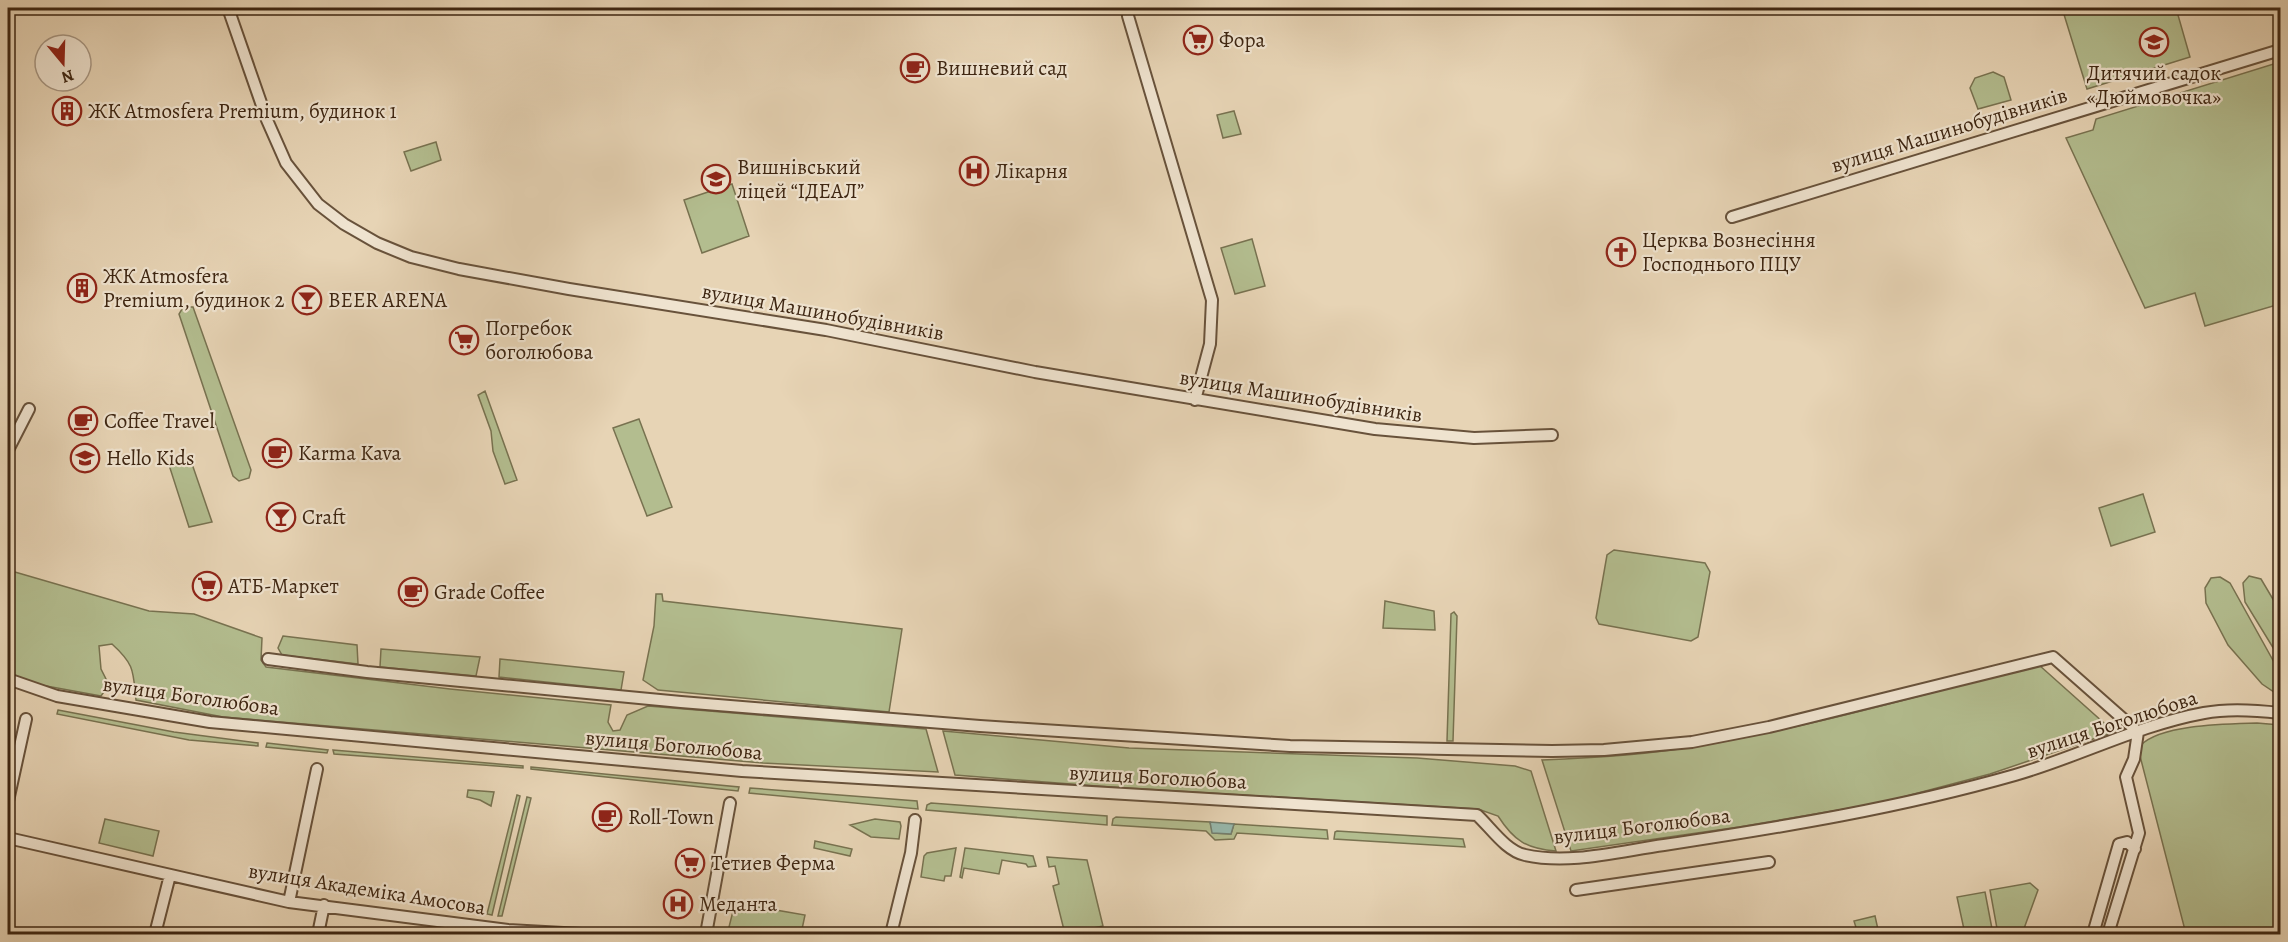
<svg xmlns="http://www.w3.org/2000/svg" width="2288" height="942" viewBox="0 0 2288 942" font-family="Alegreya,serif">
	<rect width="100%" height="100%" fill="#e7d4b5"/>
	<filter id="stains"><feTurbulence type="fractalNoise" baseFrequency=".00333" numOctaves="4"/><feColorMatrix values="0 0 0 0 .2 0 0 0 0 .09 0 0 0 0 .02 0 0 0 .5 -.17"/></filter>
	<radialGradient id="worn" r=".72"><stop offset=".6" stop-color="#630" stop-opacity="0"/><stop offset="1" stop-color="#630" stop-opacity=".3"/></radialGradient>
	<!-- green -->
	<path fill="#b3bd8f" stroke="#787250" stroke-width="1.5" d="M1345 8H1391L1370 14Z
		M2062 8H2176L2190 57 2087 89Z
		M2280 62V304L2205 326 2195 293 2145 308 2066 138 2093 130 2096 119Z
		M1993 72 2004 77 2011 100 1978 109 1970 88 1975 78Z
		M1234 111 1241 134 1223 138 1217 115Z
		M436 142 441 160 411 171 404 152Z
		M732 184 749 236 702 253 684 200Z
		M1252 239 1265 286 1235 294 1221 248Z
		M188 307H193L251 470 249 478 239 481 233 476 179 314 182 309Z
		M485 391 517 480 505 484 493 451 491 431 478 395Z
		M639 419 672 507 647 516 613 428Z
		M190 458 212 522 189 527 169 465Z
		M2143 494 2155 532 2111 546 2099 508Z
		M1614 550 1705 563 1710 572 1698 637 1691 641 1599 624 1596 618 1607 555Z
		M8 570 149 611 194 614 262 638 261 660 266 667 450 689 611 705 608 722 613 731 620 730 627 715 648 706 926 729 938 772 763 763 223 717 136 700C133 671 135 665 112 644L99 646 101 669 109 685 101 696 8 679Z
		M2249 576 2261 579 2280 611V659L2245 602 2243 583Z
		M2220 577 2230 583 2280 673V696L2262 684 2228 645 2206 603 2205 588 2211 578Z
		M656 594H662L663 601 902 629 889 712 658 690 643 680 654 626Z
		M1385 601 1434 611 1435 630 1383 628Z
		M1454 612 1457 616 1453 741H1447L1451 614Z
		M283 636 357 645 358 664 282 655 278 648Z
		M381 649 480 657 476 676 380 667Z
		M500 659 624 672 621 690 499 677Z
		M2039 665 2114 732 1990 774 1880 803 1739 827 1571 851 1542 760C1592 758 1643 755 1692 747 1809 728 1924 694 2039 665Z
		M58 710 174 732 258 743V746L189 740 57 714Z
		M2257 723 2280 725V934H2186L2140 756 2141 745C2162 724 2228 724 2257 723Z
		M943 731 1129 748 1417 758 1515 766 1531 771 1556 851C1527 849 1514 841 1498 816L1478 809 1110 787 955 775Z
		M267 743 328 750 327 753 266 747Z
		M333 750 523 766V768L334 754Z
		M531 767 739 787 738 791 531 769Z
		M750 788 917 801 918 809 749 793Z
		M468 790 494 792 491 806 480 800 467 797Z
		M517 795 520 796 492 915 487 914Z
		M527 797 531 798 502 916H498Z
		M931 803 1107 816V825L926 810 927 805Z
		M1116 817 1210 822 1213 833 1231 834 1234 824 1327 830 1328 839 1237 833 1234 839 1215 840 1206 831 1112 825 1113 819Z
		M105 819 159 831 153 856 99 843Z
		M875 819 900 822 901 826 899 839 871 837 850 825Z
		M1337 831 1463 839 1465 847 1334 839 1335 832Z
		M815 841 852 849 850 856 814 848Z
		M956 848 951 876H945L944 881 921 877 924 856 927 853Z
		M965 848 1033 856 1036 866 1028 867 1026 864 1002 860 999 874 964 868 962 878 960 877Z
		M1047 857 1087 860 1103 926 1065 934 1053 886 1059 884 1055 866 1049 867Z
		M2030 883 2038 890 2022 934H1998L1990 890Z
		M1985 892 1993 934H1965L1957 897Z
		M735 903 805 915 801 934H762L728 931Z
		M1875 916 1879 934H1858L1854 921Z"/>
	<!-- water -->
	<path fill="#97b8ac" stroke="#737e6e" stroke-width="1.5" d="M1210 822 1234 824 1231 834 1212 833Z"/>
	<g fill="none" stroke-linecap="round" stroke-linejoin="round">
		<!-- minor casing -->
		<g stroke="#68523b" stroke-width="14">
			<path id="minor" d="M228 8 267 120 286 163 318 204 344 224 377 243 411 257 459 269 569 289 826 330 1035 372 1375 429 1474 438 1552 435
				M1127 8 1128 16 1212 300 1210 344 1195 400
				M1732 217 2280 50
				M8 450 29 409
				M268 659 367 672 681 702 980 726 1290 746 1552 751 1604 750 1692 742 1769 727 2053 657 2138 732
				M8 679 57 696 210 722 742 771 1477 815C1491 828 1506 851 1525 855 1570 865 1620 851 1664 845 1783 827 1899 808 2015 775 2078 757 2138 725 2204 713 2229 708 2255 710 2280 713
				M8 801 26 719
				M8 838 289 902 508 930 582 934
				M1576 890 1769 862
				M289 902 317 769
				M155 934 170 875
				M318 934 324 905
				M706 934 730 803
				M891 934 911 853 915 820
				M2093 934 2119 844 2127 842 2135 849
				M2108 934 2139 833 2126 777 2134 759 2138 732"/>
		</g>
		<!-- minor -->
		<use href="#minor" stroke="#efe3cf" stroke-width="10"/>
	</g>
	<!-- icons -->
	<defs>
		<g id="supermarket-ring" transform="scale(1.5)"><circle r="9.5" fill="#efe3cf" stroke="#8f2418" stroke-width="1.5"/><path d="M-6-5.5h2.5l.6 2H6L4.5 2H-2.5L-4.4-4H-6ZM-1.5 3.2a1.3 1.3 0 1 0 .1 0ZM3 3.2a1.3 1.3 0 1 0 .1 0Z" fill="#8f2418"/></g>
		<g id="school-ring" transform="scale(1.5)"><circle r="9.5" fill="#efe3cf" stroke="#8f2418" stroke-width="1.5"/><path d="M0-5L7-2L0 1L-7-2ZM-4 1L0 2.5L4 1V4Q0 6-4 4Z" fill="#8f2418"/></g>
		<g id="cafe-ring" transform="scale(1.5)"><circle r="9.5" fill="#efe3cf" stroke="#8f2418" stroke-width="1.5"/><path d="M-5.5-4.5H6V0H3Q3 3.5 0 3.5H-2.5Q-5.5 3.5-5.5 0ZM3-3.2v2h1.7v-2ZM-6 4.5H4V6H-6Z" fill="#8f2418"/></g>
		<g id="building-ring" transform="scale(1.5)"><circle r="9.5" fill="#efe3cf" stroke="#8f2418" stroke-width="1.5"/><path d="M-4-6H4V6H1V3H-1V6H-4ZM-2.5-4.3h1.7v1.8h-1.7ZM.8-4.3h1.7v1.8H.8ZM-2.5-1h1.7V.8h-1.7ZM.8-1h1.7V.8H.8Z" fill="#8f2418"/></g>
		<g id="hospital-ring" transform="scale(1.5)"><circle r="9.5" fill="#efe3cf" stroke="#8f2418" stroke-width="1.5"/><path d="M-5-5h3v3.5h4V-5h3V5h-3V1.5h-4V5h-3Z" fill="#8f2418"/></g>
		<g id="church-ring" transform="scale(1.5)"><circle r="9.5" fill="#efe3cf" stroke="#8f2418" stroke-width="1.5"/><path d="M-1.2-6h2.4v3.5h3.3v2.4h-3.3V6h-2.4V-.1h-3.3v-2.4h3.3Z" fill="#8f2418"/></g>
		<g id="bar-ring" transform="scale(1.5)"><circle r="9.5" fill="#efe3cf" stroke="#8f2418" stroke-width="1.5"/><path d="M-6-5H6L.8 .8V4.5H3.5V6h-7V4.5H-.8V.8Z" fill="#8f2418"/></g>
	</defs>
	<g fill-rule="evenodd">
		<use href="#supermarket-ring" x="1198" y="40"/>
		<use href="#school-ring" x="2154" y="42"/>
		<use href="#cafe-ring" x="915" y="68"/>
		<use href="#building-ring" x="67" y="111"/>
		<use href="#hospital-ring" x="974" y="171"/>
		<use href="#school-ring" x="716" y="179"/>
		<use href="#church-ring" x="1621" y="252"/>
		<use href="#building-ring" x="82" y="288"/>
		<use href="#bar-ring" x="307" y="300"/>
		<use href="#supermarket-ring" x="464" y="340"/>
		<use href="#cafe-ring" x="83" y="421"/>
		<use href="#cafe-ring" x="277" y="453"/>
		<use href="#school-ring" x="85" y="458"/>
		<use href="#bar-ring" x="281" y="517"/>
		<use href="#supermarket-ring" x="207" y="586"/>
		<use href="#cafe-ring" x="413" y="592"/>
		<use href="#cafe-ring" x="607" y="817"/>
		<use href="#supermarket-ring" x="690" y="863"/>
		<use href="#hospital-ring" x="678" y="904"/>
	</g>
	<g text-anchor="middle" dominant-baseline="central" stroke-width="4.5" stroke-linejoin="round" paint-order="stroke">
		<!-- poi labels -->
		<g font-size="21" fill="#3e2612" stroke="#efe3cf" text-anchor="start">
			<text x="1219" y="40">Фора</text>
			<text x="936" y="68">Вишневий сад</text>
			<text x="2154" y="73" text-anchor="middle">Дитячий садок<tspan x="2154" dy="24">«Дюймовочка»</tspan></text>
			<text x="88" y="111">ЖК Atmosfera Premium, будинок 1</text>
			<text x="737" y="167">Вишнівський<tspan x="737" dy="24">ліцей “ІДЕАЛ”</tspan></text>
			<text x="995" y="171">Лікарня</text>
			<text x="1642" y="240">Церква Вознесіння<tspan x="1642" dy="24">Господнього ПЦУ</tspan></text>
			<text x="103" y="276">ЖК Atmosfera<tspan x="103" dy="24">Premium, будинок 2</tspan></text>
			<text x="328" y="300">BEER ARENA</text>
			<text x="485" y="328">Погребок<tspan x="485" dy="24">боголюбова</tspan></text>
			<text x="104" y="421">Coffee Travel</text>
			<text x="298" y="453">Karma Kava</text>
			<text x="106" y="458">Hello Kids</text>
			<text x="302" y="517">Craft</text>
			<text x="228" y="586">АТБ-Маркет</text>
			<text x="434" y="592">Grade Coffee</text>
			<text x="628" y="817">Roll-Town</text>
			<text x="711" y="863">Тетиев Ферма</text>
			<text x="699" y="904">Меданта</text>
		</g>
		<!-- street labels -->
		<g font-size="21" fill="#3e2612" stroke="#efe3cf">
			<text transform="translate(1949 130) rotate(-17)">вулиця Машинобудівників</text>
			<text transform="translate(823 312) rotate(10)">вулиця Машинобудівників</text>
			<text transform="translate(1301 396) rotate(9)">вулиця Машинобудівників</text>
			<text transform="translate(191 696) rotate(8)">вулиця Боголюбова</text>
			<text transform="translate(2112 724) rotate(-18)">вулиця Боголюбова</text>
			<text transform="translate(674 745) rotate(5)">вулиця Боголюбова</text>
			<text transform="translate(1158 777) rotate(3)">вулиця Боголюбова</text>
			<text transform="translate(1642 826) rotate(-7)">вулиця Боголюбова</text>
			<text transform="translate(367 889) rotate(9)">вулиця Академіка Амосова</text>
		</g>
	</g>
	<!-- margin -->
	<rect width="2288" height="942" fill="none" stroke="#e7d4b5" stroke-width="30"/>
	<rect x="9" y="9" width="2270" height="924" fill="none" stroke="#3e2612" stroke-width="3"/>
	<rect x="15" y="15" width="2258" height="912" fill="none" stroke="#3e2612" stroke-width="1.5"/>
	<!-- north arrow -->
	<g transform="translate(63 63) rotate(161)"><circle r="28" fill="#efe3cf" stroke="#a89783" stroke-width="1.5"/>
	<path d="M0-4.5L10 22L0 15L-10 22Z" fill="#8f2418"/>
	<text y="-9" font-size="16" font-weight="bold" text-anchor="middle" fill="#3e2612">N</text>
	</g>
	<rect width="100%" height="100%" filter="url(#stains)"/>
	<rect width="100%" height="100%" fill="url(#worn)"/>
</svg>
